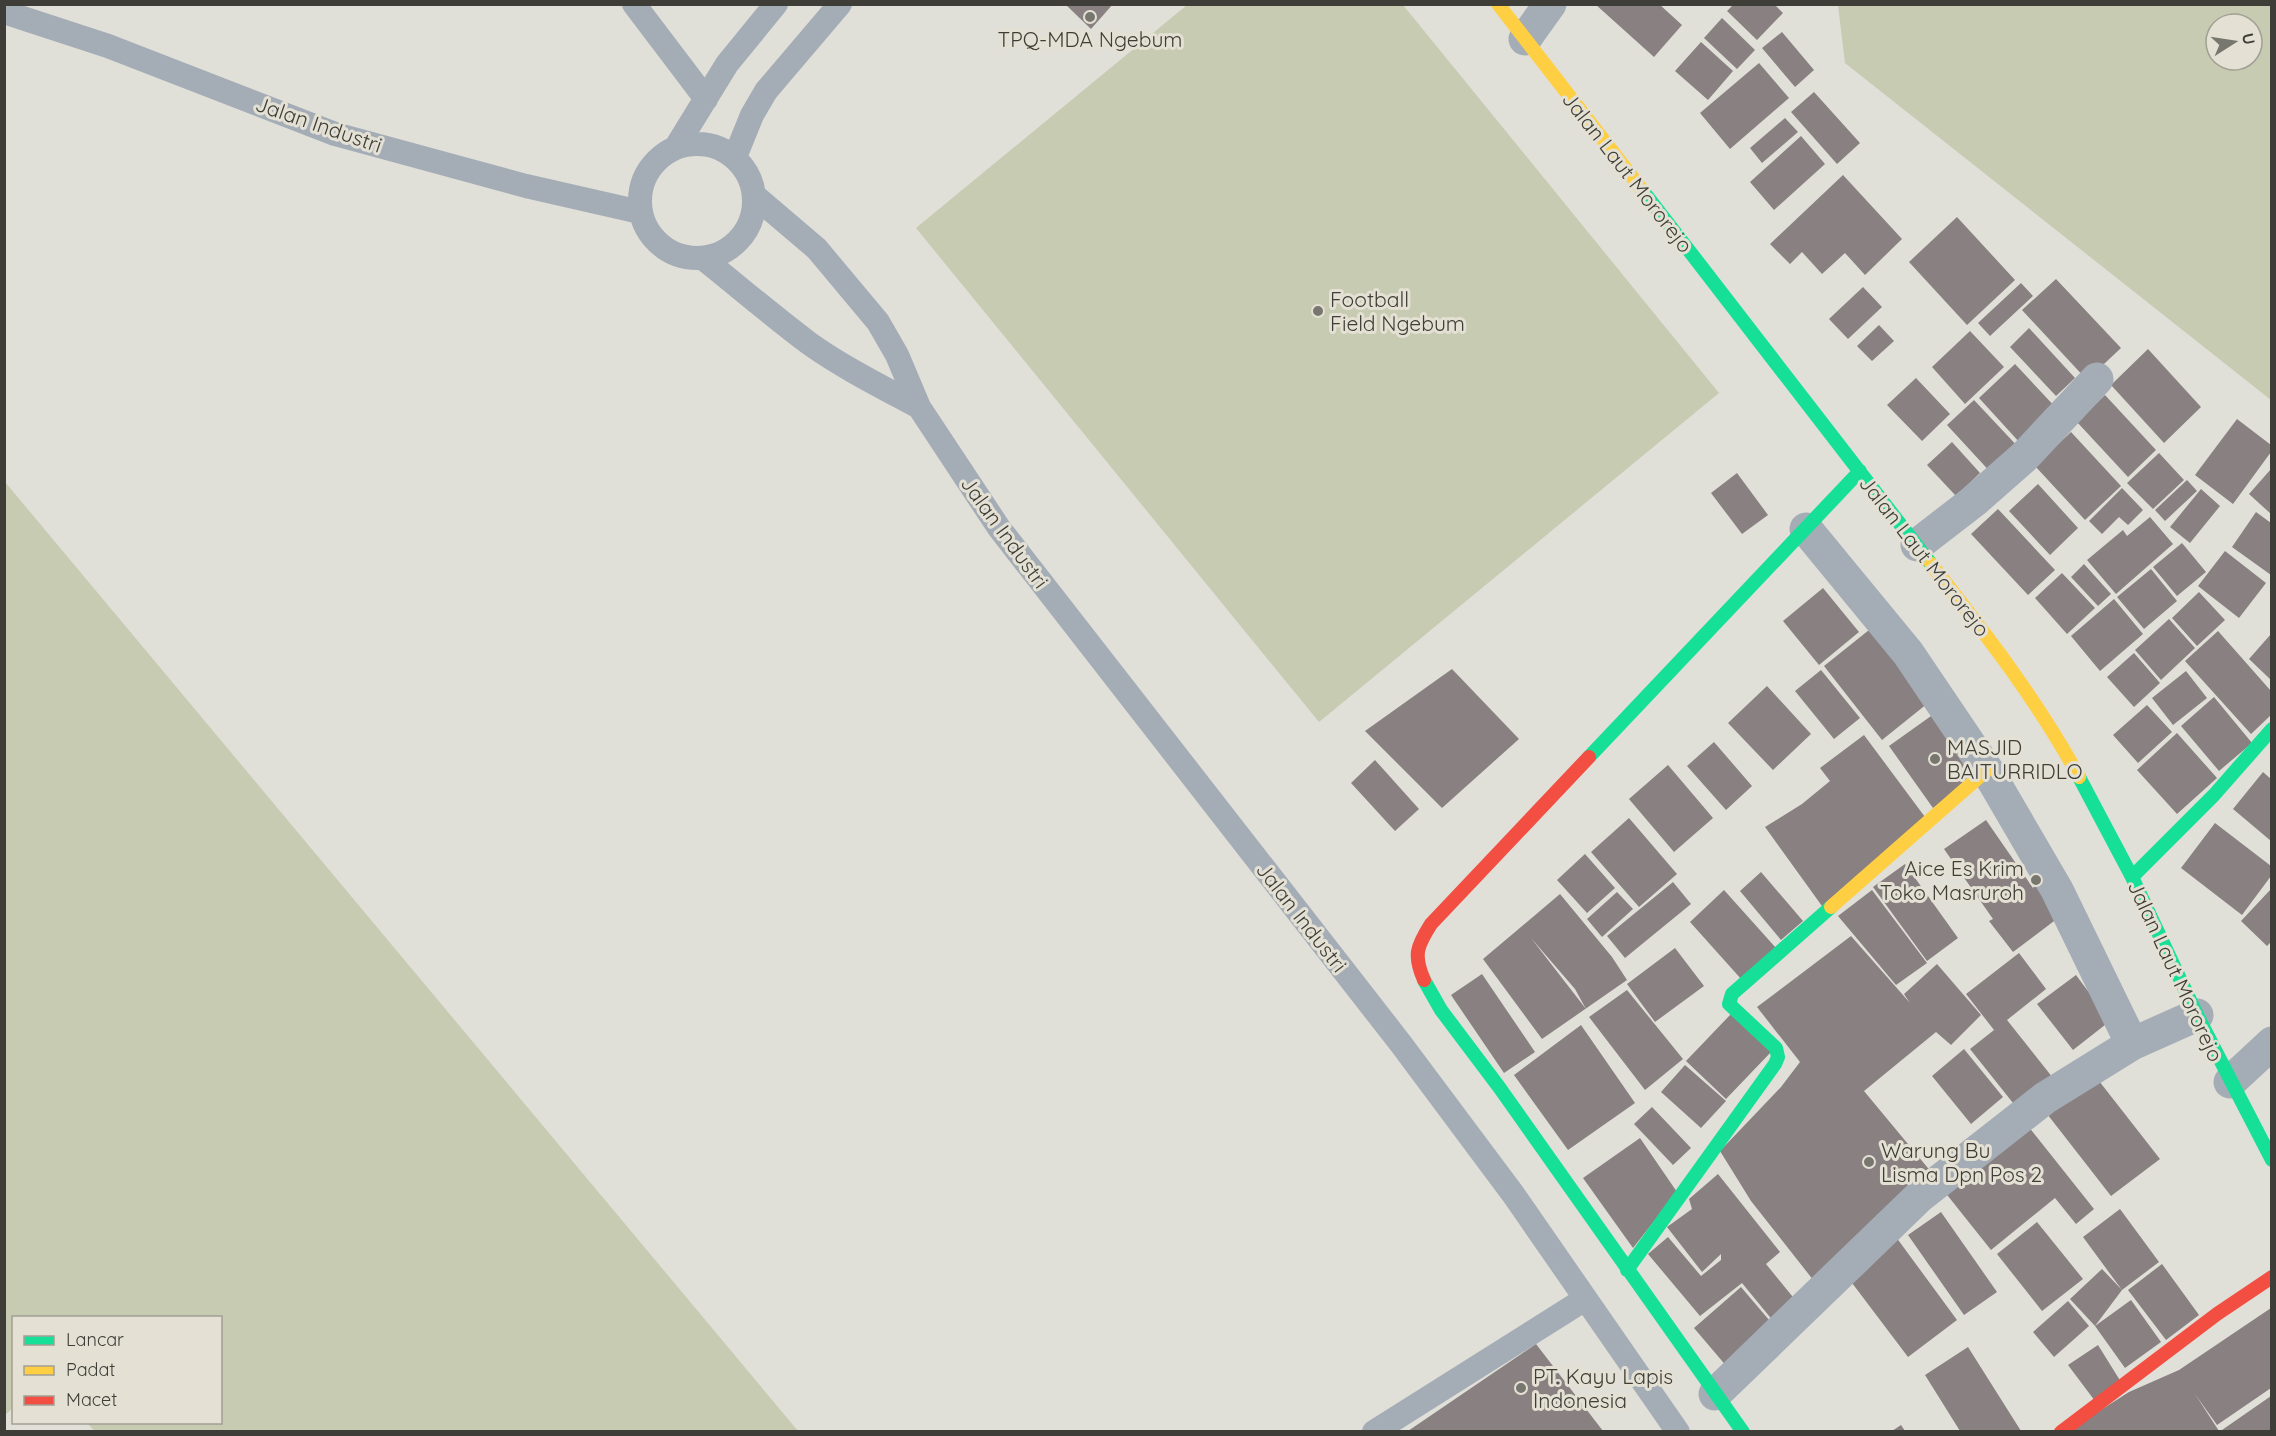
<svg xmlns="http://www.w3.org/2000/svg" width="2276" height="1436" viewBox="0 0 2276 1436" font-family="Quicksand,sans-serif">
	<rect width="100%" height="100%" fill="#e0dfd8"/>
	<!-- green -->
	<path fill="#c6cbb1" fill-rule="evenodd" d="M1187 5H1403L1719 393 1319 722 916 228Z
		M1838 5H2271V400L1845 63ZM2216 24H2252V60H2216Z
		M4 482H5L798 1431 96 1432 87 1423 220 1422V1318H14L13 1408 5 1415Z"/>
	<!-- building -->
	<path fill="#898081" fill-rule="evenodd" d="M1065 4H1113L1091 29Z
		M1595 4H1659L1682 25 1654 57Z
		M1734 4H1774L1783 13 1757 40 1727 11Z
		M1722 18 1755 50 1737 69 1704 38Z
		M1782 32 1814 70 1795 87 1762 48Z
		M1701 42 1733 71 1708 100 1675 71Z
		M1759 63 1789 98 1730 149 1700 113Z
		M1814 92 1860 143 1837 164 1791 112Z
		M1785 118 1798 132 1762 163 1750 148Z
		M1801 136 1825 164 1774 210 1750 182Z
		M1843 175 1902 239 1865 275 1845 253 1822 274 1802 252 1790 264 1770 244Z
		M1957 217 2015 280 1967 325 1909 262Z
		M2056 279 2121 348 2087 380 2022 310Z
		M2021 283 2033 296 1990 336 1978 323Z
		M1863 287 1882 307 1848 339 1829 319Z
		M1879 325 1894 341 1872 361 1857 346Z
		M2029 328 2075 378 2056 396 2010 347Z
		M1970 331 2004 367 1965 404 1932 367Z
		M2148 349 2201 407 2164 443 2111 385Z
		M2015 364 2058 410 2021 444 1979 398Z
		M1916 378 1950 414 1922 441 1887 405Z
		M2105 395 2156 450 2128 477 2077 422Z
		M1974 400 2021 450 1994 476 1947 425Z
		M2237 419 2271 445V452L2233 504 2195 475Z
		M2071 432 2121 486 2085 520 2035 466Z
		M1952 442 1980 473 1956 496 1927 465Z
		M2159 453 2184 480 2153 509 2127 483Z
		M2271 469V514L2249 494Z
		M1737 473 1768 515 1742 534 1711 493Z
		M2187 480 2197 491 2165 521 2155 510Z
		M2038 484 2078 528 2050 555 2009 511Z
		M2122 488 2143 510 2128 525 2119 517 2102 534 2089 521Z
		M2201 489 2220 506 2190 543 2170 527Z
		M1998 509 2055 570 2028 595 1971 534Z
		M2256 512 2271 523V575L2232 547Z
		M2150 517 2173 544 2116 594 2087 560 2123 530 2127 536Z
		M2182 543 2206 572 2177 596 2153 567Z
		M2225 551 2266 583 2239 618 2198 586Z
		M2084 564 2111 594 2098 606 2071 577Z
		M2151 569 2177 601 2144 629 2117 597Z
		M2062 573 2095 608 2067 634 2035 598Z
		M1823 588 1859 632 1819 665 1783 621Z
		M2199 592 2225 620 2197 646 2172 618Z
		M2114 599 2143 634 2100 671 2071 636Z
		M2169 619 2195 648 2161 680 2135 650Z
		M1874 626 1933 699 1882 740 1824 666Z
		M2218 631 2271 691V715L2251 734 2185 661Z
		M2271 634V680L2249 659Z
		M2134 653 2160 683 2134 707 2107 677Z
		M1452 669 1519 739 1442 808 1365 731Z
		M1821 670 1860 718 1834 739 1795 691Z
		M2186 671 2207 698 2173 725 2152 698Z
		M1767 686 1811 734 1773 770 1728 723Z
		M2214 697 2252 743 2219 771 2181 726Z
		M2147 705 2172 732 2138 763 2113 735Z
		M1938 711 1981 773 1933 808 1889 746Z
		M2177 733 2217 778 2177 814 2137 770Z
		M1864 735 1925 817 1822 906 1765 827 1802 804 1830 781 1820 768Z
		M1714 742 1752 786 1726 810 1687 766Z
		M1375 760 1419 809 1395 831 1351 783Z
		M1668 765 1713 818 1674 852 1629 799Z
		M2263 772 2271 779V841L2233 809Z
		M1629 818 1677 874 1639 907 1591 852Z
		M1986 820 2033 888 2038 882 2062 915 2013 952 1989 921 1993 919 1944 849Z
		M2215 823 2271 866V876L2242 915 2181 868Z
		M1585 854 1615 888 1587 913 1557 880Z
		M1905 864 1958 938 1927 961 1873 887Z
		M1761 872 1803 921 1781 940 1740 891Z
		M1673 882 1691 904 1625 958 1607 936Z
		M2271 889V942L2267 946 2241 921Z
		M1724 890 1776 948 1742 980 1690 922Z
		M1872 890 1927 963 1896 985 1838 916Z
		M1617 892 1633 909 1602 937 1587 919Z
		M1560 894 1612 957 1627 980 1542 1039 1483 959ZM1531 938 1575 989 1586 1009Z
		M1851 936 1910 1003 1904 994 1937 964 1981 1015 1951 1045 1936 1032 1864 1091 1937 1179 1814 1281 1751 1201 1720 1151 1781 1087 1800 1062 1757 1007Z
		M1675 948 1704 986 1655 1022 1627 984Z
		M2019 953 2046 989 2007 1020 2053 1078 2017 1108 1970 1049 1994 1030 1966 994Z
		M1482 974 1535 1052 1504 1073 1451 995Z
		M2076 975 2110 1021 2073 1050 2037 1004Z
		M1627 990 1683 1059 1645 1090 1589 1017Z
		M1731 1014 1771 1052 1726 1099 1686 1061Z
		M1581 1025 1635 1103 1568 1150 1514 1075Z
		M1964 1049 2003 1097 1971 1124 1932 1076Z
		M1685 1065 1726 1101 1701 1128 1661 1092Z
		M2092 1072 2160 1159 2111 1196 2044 1110Z
		M1652 1107 1691 1148 1673 1165 1634 1124Z
		M2028 1126 2094 1209 2076 1224 2055 1198 1991 1250 1944 1191Z
		M1640 1138 1677 1192 1633 1248 1583 1178Z
		M1718 1174 1780 1252 1766 1264 1797 1302 1774 1322 1742 1283 1700 1316 1648 1254 1668 1237 1701 1276 1721 1260V1254L1702 1272 1667 1227 1692 1209 1689 1199Z
		M2120 1209 2159 1262 2122 1290 2083 1237Z
		M1941 1212 1997 1292 1964 1315 1908 1235Z
		M2037 1222 2083 1279 2042 1311 1997 1254Z
		M1896 1237 1957 1320 1908 1357 1846 1275Z
		M2162 1264 2199 1315 2166 1340 2128 1290Z
		M2102 1269 2122 1290 2095 1326 2070 1299Z
		M1741 1287 1775 1327 1728 1368 1694 1328Z
		M2131 1300 2161 1342 2125 1368 2095 1326Z
		M2068 1301 2089 1326 2054 1357 2033 1332Z
		M2271 1308V1388L2217 1425 2195 1394 2219 1431H2068L2129 1392 2179 1370Z
		M1536 1344 1603 1431H1408Z
		M2098 1345 2121 1382 2095 1401 2068 1365Z
		M1968 1347 2021 1431H1960L1925 1375Z
		M2271 1396V1431H2224L2222 1430Z
		M1901 1425 1905 1431H1892Z"/>
	<g fill="none" stroke-linecap="round" stroke-linejoin="round">
		<!-- lane -->
		<path stroke="#a4adb6" stroke-width="24" d="M634 4 706 99
			M4 12 108 46 335 134 526 186 640 212
			M640 201a57 57 0 1 1 114 0a57 57 0 1 1-114 0Z
			M676 147 727 64 776 4
			M735 157 752 115 766 91 840 4
			M756 197 817 249 878 322 897 355 919 407 999 528 1401 1044 1513 1194 1678 1432
			M705 260C740 288 774 317 810 344 844 368 882 387 919 407
			M1374 1432 1585 1299"/>
		<!-- street -->
		<path stroke="#a4adb6" stroke-width="33" d="M1525 39 1550 4
			M1806 529 1908 653 1987 770 2057 890 2132 1044
			M1917 545 1974 501 2024 457 2097 379
			M2230 1082 2272 1043
			M1715 1394 1920 1196 2045 1098 2132 1044 2197 1015"/>
		<!-- fast -->
		<path stroke="#16e098" stroke-width="14" d="M1643 191 1931 564
			M1589 757 1860 471
			M2079 777 2132 877 2197 1015 2272 1160
			M2132 877 2214 795 2272 729
			M1424 980 1441 1010 1499 1087 1743 1432
			M1627 1270 1775 1064 1778 1057 1776 1048 1729 1004 1732 994 1831 907"/>
		<!-- slow -->
		<path stroke="#ffcf43" stroke-width="14" d="M1498 4 1643 191
			M1931 564C1984 632 2038 701 2079 777
			M1831 907 1987 770"/>
		<!-- jam -->
		<path stroke="#f24e42" stroke-width="14" d="M1424 980C1413 955 1417 946 1431 924L1589 757
			M2061 1432 2217 1314 2272 1277"/>
	</g>
	<!-- markers -->
	<g fill="#77766f" stroke="#e4e1d4" stroke-width="2">
		<circle cx="1090" cy="17" r="6"/>
		<circle cx="1318" cy="311" r="6"/>
		<circle cx="1935" cy="759" r="6"/>
		<circle cx="2036" cy="880" r="6"/>
		<circle cx="1869" cy="1162" r="6"/>
		<circle cx="1521" cy="1388" r="6"/>
	</g>
	<g text-anchor="middle" dominant-baseline="central" stroke-width="6" stroke-linejoin="round" paint-order="stroke">
		<!-- poi labels -->
		<g font-size="21" fill="#3e3d37" stroke="#e4e1d4" text-anchor="start">
			<text x="1090" y="39" text-anchor="middle">TPQ-MDA Ngebum</text>
			<text x="1330" y="299">Football<tspan x="1330" dy="24">Field Ngebum</tspan></text>
			<text x="1947" y="747">MASJID<tspan x="1947" dy="24">BAITURRIDLO</tspan></text>
			<text x="2024" y="868" text-anchor="end">Aice Es Krim<tspan x="2024" dy="24">Toko Masruroh</tspan></text>
			<text x="1881" y="1150">Warung Bu<tspan x="1881" dy="24">Lisma Dpn Pos 2</tspan></text>
			<text x="1533" y="1376">PT. Kayu Lapis<tspan x="1533" dy="24">Indonesia</tspan></text>
		</g>
		<!-- street labels -->
		<g font-size="21" fill="#3e3d37" stroke="#e4e1d4">
			<text transform="translate(319 124) rotate(19)">Jalan Industri</text>
			<text transform="translate(1628 172) rotate(52)">Jalan Laut Mororejo</text>
			<text transform="translate(1005 532) rotate(54)">Jalan Industri</text>
			<text transform="translate(1925 556) rotate(52)">Jalan Laut Mororejo</text>
			<text transform="translate(1302 917) rotate(52)">Jalan Industri</text>
			<text transform="translate(2176 971) rotate(65)">Jalan Laut Mororejo</text>
		</g>
	</g>
	<!-- border -->
	<rect width="2276" height="1436" fill="none" stroke="#3e3d37" stroke-width="12"/>
	<!-- legend -->
	<rect x="12" y="1316" width="210" height="108" fill="#e4e1d4" stroke="#a29f95" stroke-width="1.5"/>
	<rect x="24" y="1336" width="30" height="9" fill="#16e098" stroke="#a29f95" stroke-width="1.5"/>
	<text x="66" y="1346" font-size="18" fill="#3e3d37">Lancar</text>
	<rect x="24" y="1366" width="30" height="9" fill="#ffcf43" stroke="#a29f95" stroke-width="1.5"/>
	<text x="66" y="1376" font-size="18" fill="#3e3d37">Padat</text>
	<rect x="24" y="1396" width="30" height="9" fill="#f24e42" stroke="#a29f95" stroke-width="1.5"/>
	<text x="66" y="1406" font-size="18" fill="#3e3d37">Macet</text>
	<!-- north arrow -->
	<g transform="translate(2234 42) rotate(78)"><circle r="28" fill="#e4e1d4" stroke="#a29f95" stroke-width="1.5"/>
	<path d="M0-4.5L10 22L0 15L-10 22Z" fill="#77766f"/>
	<text y="-9" font-size="16" font-weight="bold" text-anchor="middle" fill="#3e3d37">U</text>
	</g>
</svg>
